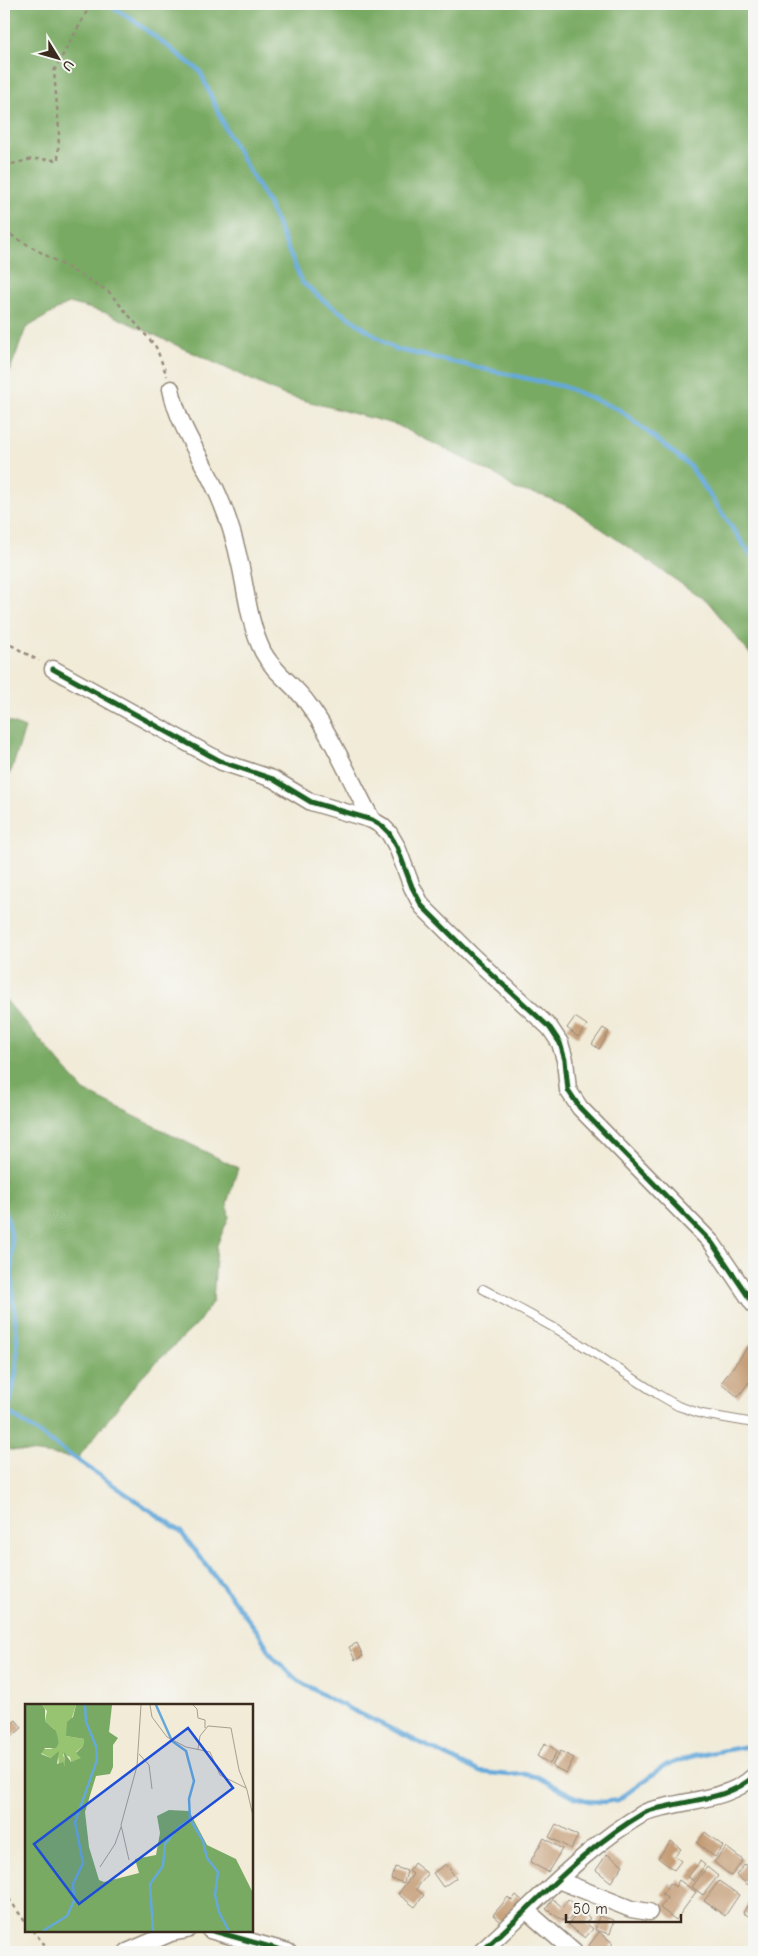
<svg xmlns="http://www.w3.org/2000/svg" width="758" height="1956" viewBox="0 0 758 1956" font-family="'Comic Neue',sans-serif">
	<rect width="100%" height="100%" fill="#f6f6f2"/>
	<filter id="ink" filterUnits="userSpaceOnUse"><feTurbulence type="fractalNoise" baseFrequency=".02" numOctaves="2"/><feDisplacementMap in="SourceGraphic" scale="10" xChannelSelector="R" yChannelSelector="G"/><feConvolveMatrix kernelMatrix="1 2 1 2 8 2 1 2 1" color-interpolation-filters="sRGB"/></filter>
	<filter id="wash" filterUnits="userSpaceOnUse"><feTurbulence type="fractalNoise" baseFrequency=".0096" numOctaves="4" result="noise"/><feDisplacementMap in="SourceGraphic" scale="20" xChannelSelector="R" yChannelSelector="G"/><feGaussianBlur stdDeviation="1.12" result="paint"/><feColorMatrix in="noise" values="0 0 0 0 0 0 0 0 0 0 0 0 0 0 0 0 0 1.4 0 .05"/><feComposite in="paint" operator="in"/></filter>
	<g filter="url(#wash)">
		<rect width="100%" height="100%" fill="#f1ebd8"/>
		<!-- forest -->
		<path fill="#79aa63" stroke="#5a6a40" d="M4 4H754V659L709 603 570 507 543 496 515 489 498 476 397 425 284 395 107 313 69 303 26 328 4 386Z
			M4 720 25 728 12 769 4 783Z
			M4 998 84 1091 238 1168 227 1203 229 1217 217 1245 213 1301 197 1324 142 1376 78 1458 4 1449Z"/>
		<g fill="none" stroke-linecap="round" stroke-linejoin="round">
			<!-- stream -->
			<path stroke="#64a9da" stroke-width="4.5" d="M107 4 133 20 200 71 227 132 269 205 302 282 323 300 395 349 565 387 620 410 690 466 754 560
				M4 1209C15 1237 11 1254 12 1282 13 1309 19 1336 17 1363 16 1379 11 1396 8 1412L180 1531 258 1632 274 1658 297 1680 332 1700 480 1772 509 1775 524 1774 538 1777 575 1797 589 1801 604 1802 618 1800 666 1765 694 1756 754 1745"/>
		</g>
		<g id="blocks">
			<!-- building -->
			<path fill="#c59d77" d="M575 1017 587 1025 578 1037 567 1028Z
				M603 1028 609 1032 599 1049 592 1044Z
				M754 1339V1386L749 1382 738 1397 721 1383Z
				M357 1643 363 1656 355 1660 349 1647Z
				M16 1720 22 1728 11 1737 5 1730Z
				M545 1743 557 1751 550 1764 537 1756Z
				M560 1751 574 1758 566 1773 552 1766Z
				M556 1824 578 1836 571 1849 549 1837Z
				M705 1832 723 1846 715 1857 697 1843Z
				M544 1838 562 1849 548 1872 530 1862Z
				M671 1841 681 1849 675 1856 681 1861 674 1870 658 1858Z
				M726 1847 743 1860 731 1876 714 1862Z
				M607 1854 623 1865 611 1882 596 1870Z
				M700 1861 705 1865 694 1881 688 1877Z
				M414 1863 428 1874 416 1889 424 1895 415 1907 398 1894 413 1874 409 1871Z
				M446 1864 456 1878 443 1887 433 1873Z
				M745 1864 754 1872V1877L748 1885 736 1875Z
				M395 1867 407 1871 404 1883 391 1879Z
				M707 1867 718 1876 703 1895 692 1887Z
				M679 1880 696 1892 676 1920 660 1908 667 1898 662 1894 670 1883 675 1887Z
				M719 1881 739 1895 725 1916 704 1901Z
				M516 1895 525 1903 506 1926 493 1915 508 1897 512 1901Z
				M753 1895 754 1896V1919L743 1913Z
				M553 1899 562 1907 568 1899 578 1907 569 1920 565 1918 563 1921 546 1909Z
				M580 1910 590 1918 586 1923 593 1929 585 1938 568 1925Z
				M599 1916 614 1920 610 1934 595 1930Z
				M599 1932 613 1943 606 1952H592L587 1948Z"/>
		</g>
	</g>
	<g filter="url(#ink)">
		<use href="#blocks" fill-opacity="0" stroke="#968a7b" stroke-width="1"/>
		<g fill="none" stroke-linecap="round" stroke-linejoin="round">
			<!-- lane casing -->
			<g stroke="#968a7b" stroke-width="10">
				<path id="lane" d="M483 1289 560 1331 659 1395 678 1406 702 1414 754 1423"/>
			</g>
			<!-- street casing -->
			<g stroke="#968a7b" stroke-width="19">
				<path id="street" d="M171 389C179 429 205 462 220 499 230 522 236 544 241 568 247 597 250 626 263 652 274 673 295 685 308 704 334 739 351 782 372 820
					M53 669 222 762 273 779 311 802 372 820 382 826 389 833 397 847 412 887 422 906 471 955 550 1028 560 1043 565 1060 568 1090 580 1108 712 1243 754 1305
					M558 1880 631 1909 649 1912
					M527 1911 574 1952
					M210 1930 288 1952
					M127 1952 171 1933 187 1930
					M481 1952C534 1905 582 1849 644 1813 651 1809 661 1808 669 1806 698 1799 732 1797 754 1776"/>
			</g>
			<!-- path -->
			<path stroke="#968a7b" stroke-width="2.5" stroke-dasharray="4 4" stroke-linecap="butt" d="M4 166 32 159 58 160 59 130 54 71 91 4
				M4 231 108 291 156 347 167 376
				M4 641 39 661
				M4 1892 26 1923
				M32 1930 51 1952"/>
			<!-- lane -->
			<use href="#lane" stroke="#fff" stroke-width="8"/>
			<!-- street -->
			<use href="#street" stroke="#fff" stroke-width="16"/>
			<!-- cycleway casing -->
			<g stroke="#f6f6f2" stroke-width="8">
				<path id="cycleway" d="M53 669 222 762 273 779 311 802 372 820 382 826 389 833 397 847 412 887 422 906 471 955 550 1028 560 1043 565 1060 568 1090 580 1108 712 1243 754 1305
					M210 1930 288 1952
					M481 1952C534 1905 582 1849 644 1813 651 1809 661 1808 669 1806 698 1799 732 1797 754 1776"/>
			</g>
			<!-- cycleway -->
			<use href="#cycleway" stroke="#1b5e20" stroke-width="5"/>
		</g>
	</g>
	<!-- overview -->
	<g transform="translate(25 1704)">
		<rect width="228" height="228" fill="#f1ebd8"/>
		<path d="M17 1H51L41 32 59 35 58 42 51 48 57 54 54 56 46 58 45 53 38 50 41 61H34L33 52 26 54 16 49 18 45H26L34 39 29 25 20 17 22 7Z" fill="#97c471"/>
		<path d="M0 1H17L20 5V17L31 27 34 39 31 44H20L16 50 26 54 34 47 32 60 38 58 40 62 39 48 46 58 56 54 51 49 58 42 59 35 41 32 42 18 48 13 51 1H87L84 28 93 34 88 41V63L85 70 71 72 60 108 64 143 74 176 79 178 114 169 110 155 131 151 135 129 132 112 144 106 164 107 182 141 211 155 227 187V227H0Z" fill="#79aa63"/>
		<path fill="none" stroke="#64a9da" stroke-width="2.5" d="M165 115 178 137 182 154 193 168 190 191 194 208 204 227M18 227 42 212 49 197 48 180 58 159 50 118 72 56 71 42 61 18 60 1M128 227 125 180 138 162 140 140 152 125 165 115 164 95 169 77 161 47 147 37 131 1"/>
		<path fill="none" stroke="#a89e8e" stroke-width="1" d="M125 1 127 13 142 33 161 43 185 48 195 71 221 84M168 1 172 5 173 14 180 16V24M173 45 175 32 183 22 206 24 214 66 222 86 228 112M114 50 124 61 127 85M104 156 96 121 112 62 116 1M75 163 90 140 96 123"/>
		<path fill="#1d4ed8" fill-opacity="0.15" stroke="#1d4ed8" stroke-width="2.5" d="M163 24 208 84 54 200 9 140Z"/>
		<rect width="228" height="228" fill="none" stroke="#3b2a1e" stroke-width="2.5"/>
	</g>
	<!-- margin -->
	<rect width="758" height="1956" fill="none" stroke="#f6f6f2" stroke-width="20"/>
	<!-- north arrow -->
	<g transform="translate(58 58) rotate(127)" stroke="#f6f6f2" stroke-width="4" paint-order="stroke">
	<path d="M0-4L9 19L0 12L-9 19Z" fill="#3b2a1e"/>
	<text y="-8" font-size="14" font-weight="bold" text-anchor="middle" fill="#3b2a1e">U</text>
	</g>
	<!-- scale -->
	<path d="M566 1914v8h115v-8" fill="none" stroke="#3b2a1e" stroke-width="2.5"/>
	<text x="573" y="1914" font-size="15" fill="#3b2a1e" stroke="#f6f6f2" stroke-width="4" paint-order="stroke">50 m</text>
</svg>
